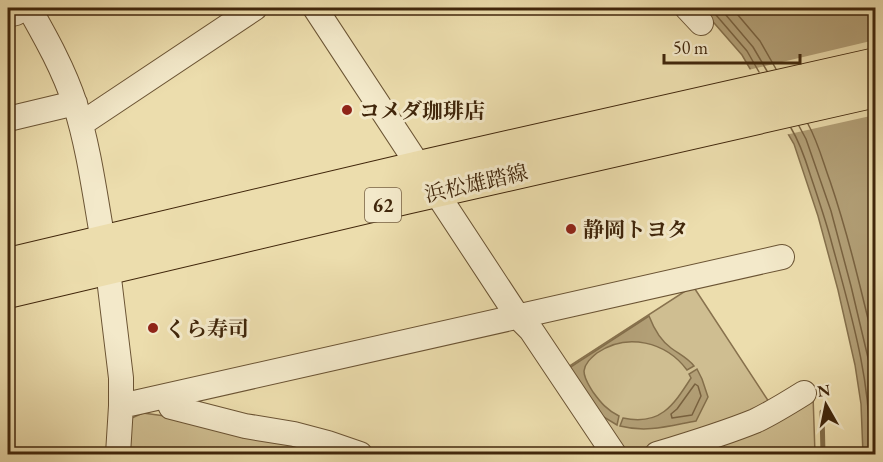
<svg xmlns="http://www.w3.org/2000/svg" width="883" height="462" viewBox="0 0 883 462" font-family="'EB Garamond','Noto Serif JP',serif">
	<rect width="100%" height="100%" fill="#ecddad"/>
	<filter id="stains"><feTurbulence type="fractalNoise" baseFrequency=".00333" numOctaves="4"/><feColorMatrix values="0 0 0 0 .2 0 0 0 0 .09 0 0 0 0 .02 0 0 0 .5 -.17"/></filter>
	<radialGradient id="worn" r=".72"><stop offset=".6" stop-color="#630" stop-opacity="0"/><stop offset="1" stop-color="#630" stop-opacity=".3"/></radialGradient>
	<!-- green -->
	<path fill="#cfbe91" stroke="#88724e" stroke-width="1.5" d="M693 286 771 405 729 424 636 454H626L568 367Z
		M813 395 815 454H679Z
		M143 413 187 419 337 454H123L125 421Z"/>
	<!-- water -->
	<path fill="#b29f76" stroke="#846f4b" stroke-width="1.5" d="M701 8H875V454H863L861 404 855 365 838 290 818 216 794 144 742 55Z
		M649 316C654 329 660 340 671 348 679 354 688 358 694 366L687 370C666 342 627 332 597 353 591 358 585 363 584 371 584 379 589 385 593 392 601 403 607 410 619 416L617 425 602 416 569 368Z
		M697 369 702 379 708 397 696 421C669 426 647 433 620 426L623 418C660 426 673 406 691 378L689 374Z"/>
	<!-- pier -->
	<path fill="#ecddad" d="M875 40V115L785 135 748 70Z"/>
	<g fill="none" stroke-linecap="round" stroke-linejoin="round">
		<!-- shore -->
		<path stroke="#796240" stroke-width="1.5" d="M710 8 747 51 759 72
			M720 8 753 47 767 71
			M732 8 760 41 776 69
			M808 124C818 142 823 162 830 181 849 237 862 294 876 352
			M799 126 806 139 831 211 851 286 869 362 876 417
			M791 128C800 143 805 158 810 174 818 198 826 221 832 244 850 310 873 386 869 454
			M695 384 698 386 701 396 692 415 672 418 671 414 677 409Z"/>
		<!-- stream -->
		<path stroke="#846f4b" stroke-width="5" d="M822 412 823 454"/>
		<!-- minor casing -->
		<g stroke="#6b5434" stroke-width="26">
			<path id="minor" d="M29 8C46 38 64 70 75 104 89 148 95 196 103 241
				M315 8 518 317 531 330 614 454
				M687 8 701 23
				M8 15 16 13 25 8
				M8 119 75 103
				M81 124 255 8
				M108 270 121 378V406L118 454
				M166 396 171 407 245 426 294 434 328 443 360 454
				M121 406 782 257
				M657 454C690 444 723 434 755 421 772 413 788 403 804 393"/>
		</g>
		<!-- major casing -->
		<g stroke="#40260b" stroke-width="32">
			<path id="major" d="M8 263 419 166 876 63
				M8 293 406 199 876 92"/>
		</g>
		<!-- minor -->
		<use href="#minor" stroke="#f3e9ca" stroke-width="24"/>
		<!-- major -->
		<use href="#major" stroke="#ecddad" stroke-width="30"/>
	</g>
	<!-- markers -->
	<g fill="#8f2418" stroke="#f3e9ca" stroke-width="2">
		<circle cx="347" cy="110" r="6"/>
		<circle cx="571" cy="229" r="6"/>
		<circle cx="153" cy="328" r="6"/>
	</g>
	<g text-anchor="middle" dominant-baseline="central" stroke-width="6" stroke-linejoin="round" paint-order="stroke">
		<!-- shield labels -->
		<rect fill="#f3e9ca" stroke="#766044" stroke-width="1.5" x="365" y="188" width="36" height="34" rx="4.5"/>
		<g font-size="20" font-weight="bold" fill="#40260b">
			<text x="383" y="205">62</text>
		</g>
		<!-- poi labels -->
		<g font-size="21" font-weight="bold" fill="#40260b" stroke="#f3e9ca" text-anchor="start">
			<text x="359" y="110">コメダ珈琲店</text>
			<text x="583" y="229">静岡トヨタ</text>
			<text x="165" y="328">くら寿司</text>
		</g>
		<!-- street labels -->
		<g font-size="21" fill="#40260b" stroke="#f3e9ca">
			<text transform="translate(476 183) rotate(-13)">浜松雄踏線</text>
		</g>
	</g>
	<!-- margin -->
	<rect width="883" height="462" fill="none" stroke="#ecddad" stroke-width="30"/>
	<rect x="9" y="9" width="865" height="444" fill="none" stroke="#40260b" stroke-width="3"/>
	<rect x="15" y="15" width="853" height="432" fill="none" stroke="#40260b" stroke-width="1.5"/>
	<!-- north arrow -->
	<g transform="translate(826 405) rotate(351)" stroke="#f3e9ca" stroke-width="4.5" paint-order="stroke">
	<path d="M0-4.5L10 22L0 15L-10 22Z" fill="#40260b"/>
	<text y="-9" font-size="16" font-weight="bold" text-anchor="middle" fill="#40260b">N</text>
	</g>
	<!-- scale -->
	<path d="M664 54v9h136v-9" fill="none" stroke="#40260b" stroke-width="3"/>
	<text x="673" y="54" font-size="18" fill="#40260b" stroke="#f3e9ca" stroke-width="4.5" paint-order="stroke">50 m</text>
	<rect width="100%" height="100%" filter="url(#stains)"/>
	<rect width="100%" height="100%" fill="url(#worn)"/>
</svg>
